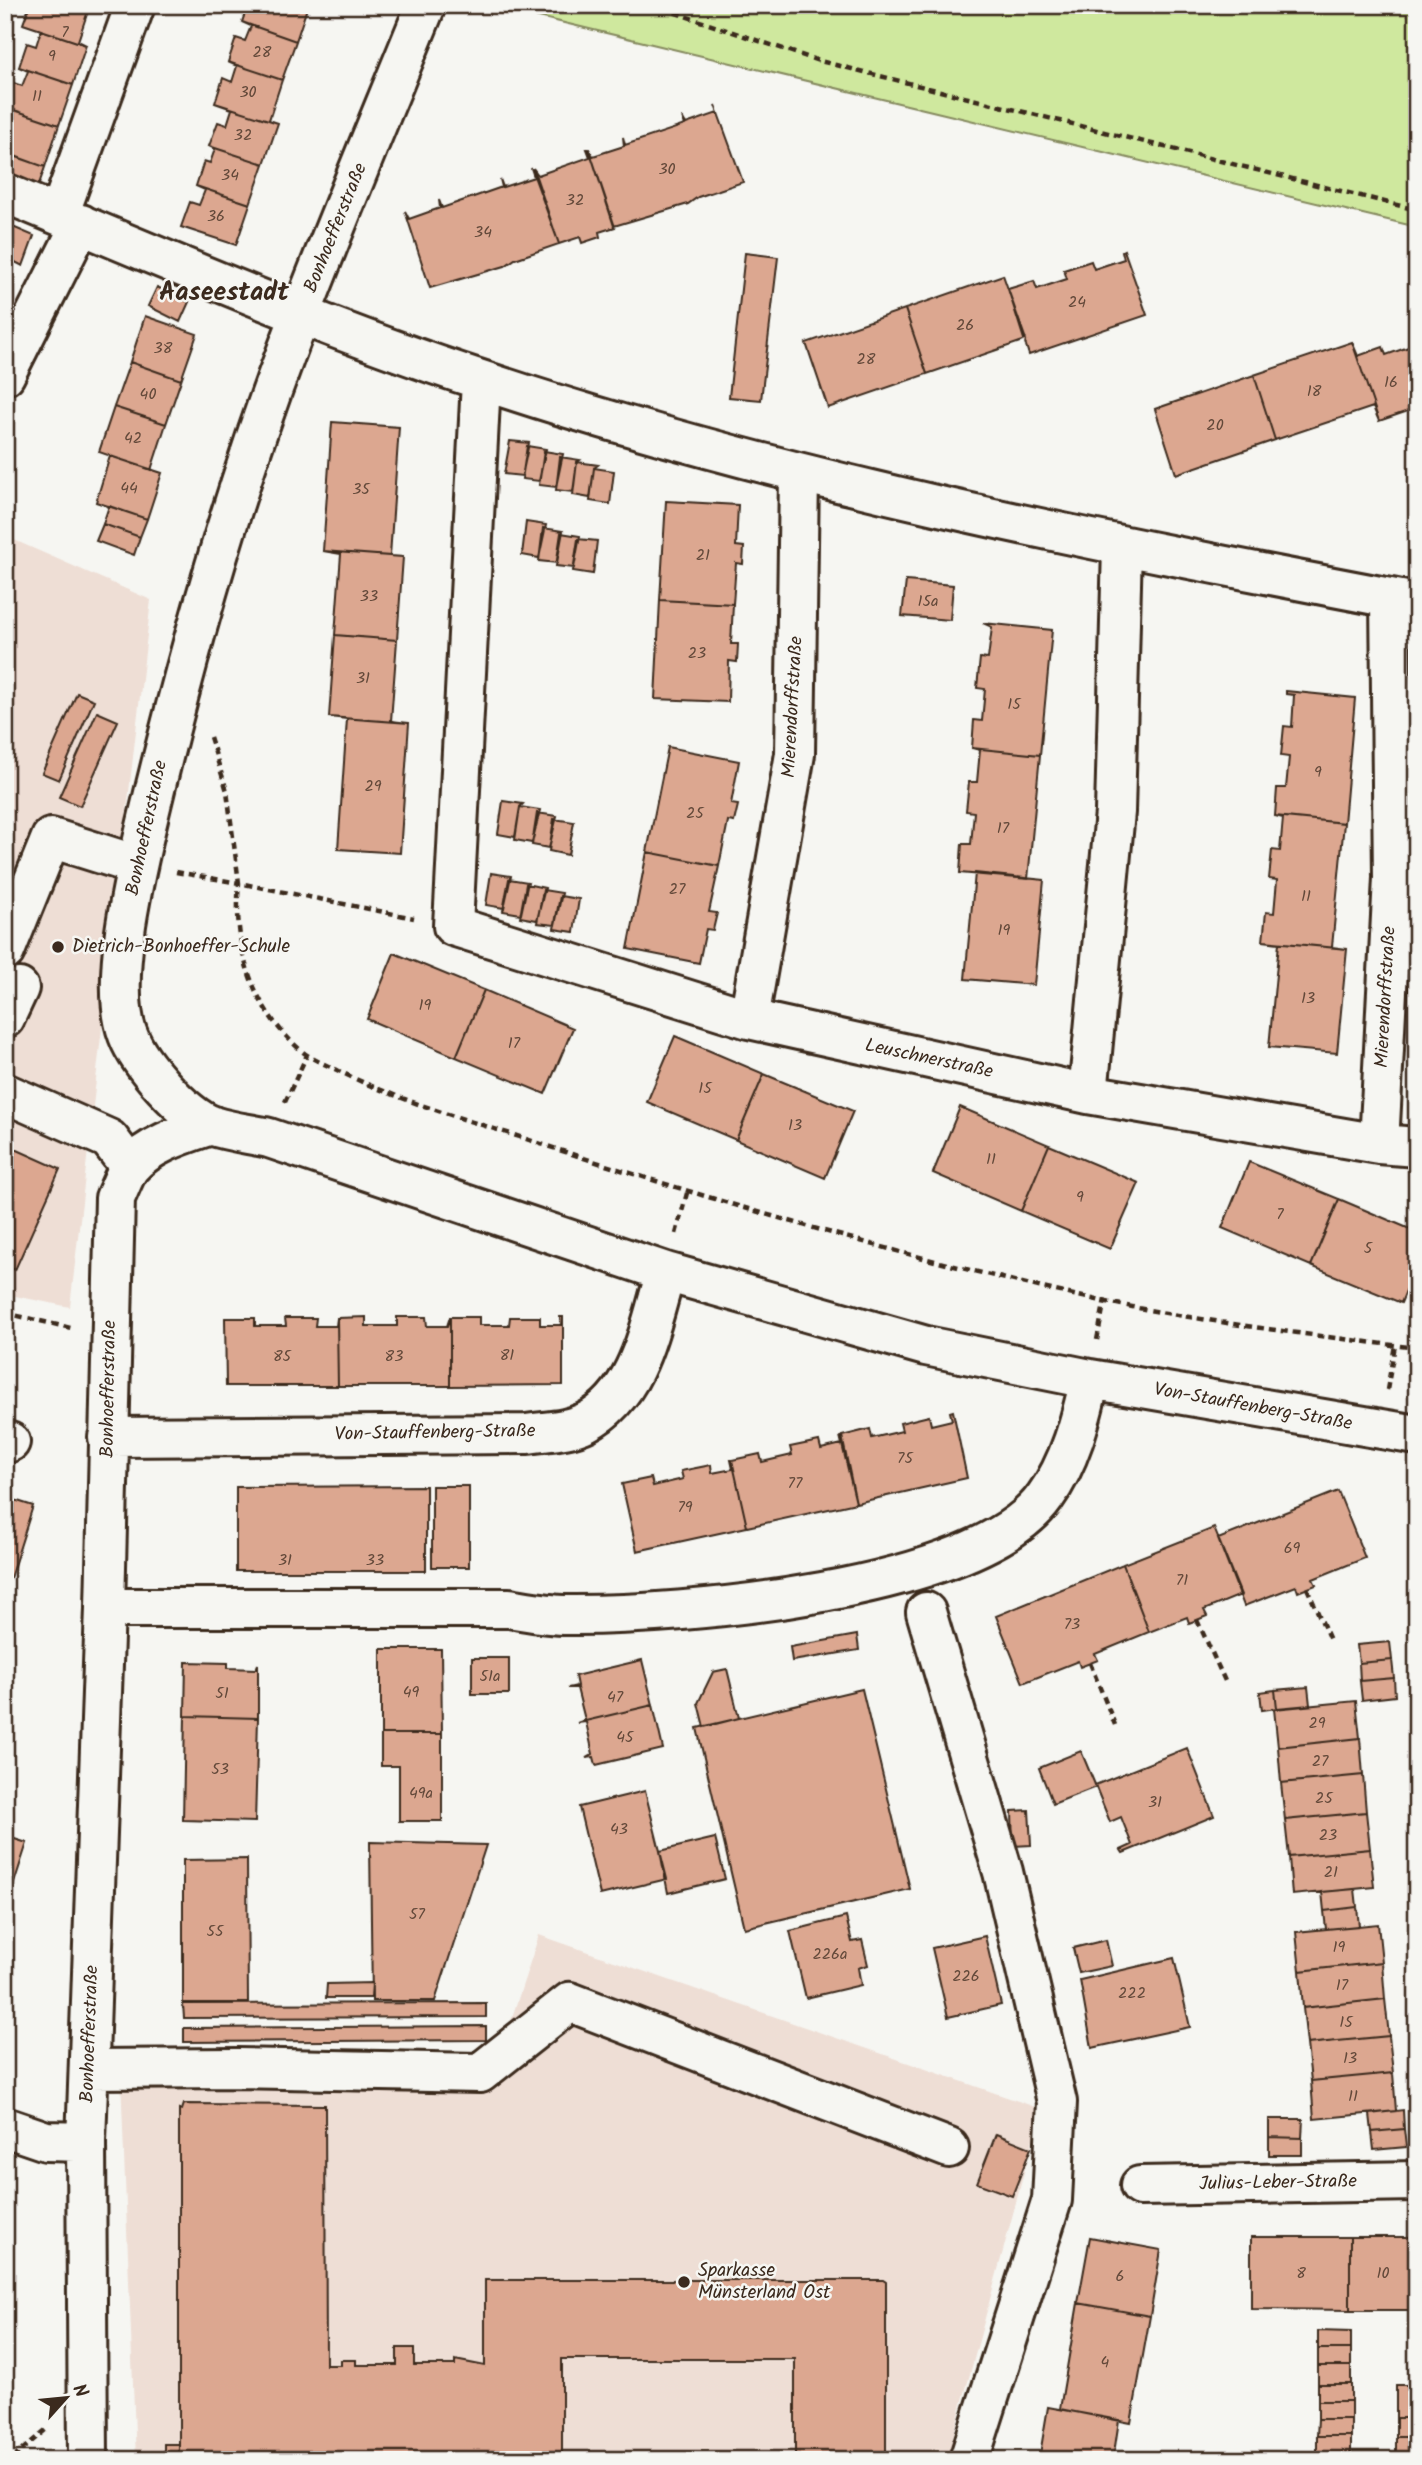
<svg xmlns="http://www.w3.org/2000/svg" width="1422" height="2465" viewBox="0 0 1422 2465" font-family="Kalam,sans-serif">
	<rect width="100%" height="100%" fill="#f6f6f2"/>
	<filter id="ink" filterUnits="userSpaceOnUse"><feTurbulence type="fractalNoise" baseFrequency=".0143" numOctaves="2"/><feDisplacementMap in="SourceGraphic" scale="14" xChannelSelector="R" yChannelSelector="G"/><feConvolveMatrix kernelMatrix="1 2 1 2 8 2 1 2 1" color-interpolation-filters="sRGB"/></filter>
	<g filter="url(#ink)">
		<!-- built -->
		<path fill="#eeded5" d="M5 536 151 600 70 1307 5 1294Z
			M539 1935 1041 2109 947 2460H136L120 2052 500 2054Z"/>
		<!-- green -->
		<path fill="#cfe89e" stroke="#85895e" stroke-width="2" d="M489 5H1417V227Z"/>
		<!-- building -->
		<path fill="#dca790" stroke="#3b2a1e" stroke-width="2" d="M30 5H90L78 41 86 45 23 24Z
			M248 5H308L296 41 242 22Z
			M242 22 296 41 282 80 228 62 236 38 245 41 251 26Z
			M23 24 86 45 73 85 19 67 27 43 36 46 41 30Z
			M228 62 282 80 269 120 278 123 215 103 223 78 232 82 237 66Z
			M19 67 73 85 59 125 5 107V80L22 86 28 71Z
			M215 103 278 123 264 164 209 146 218 122 227 125 232 109Z
			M715 105 743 182 698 197 688 204 614 226 589 149 593 156 624 146 623 137 625 145 685 125 682 117 686 124 718 113Z
			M5 107 59 125 45 167 5 153Z
			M209 146 264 164 250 204 196 186 204 161 210 163 215 149Z
			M587 149H589L615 227 599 232 600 237 582 243 580 237 559 244 533 168 538 175 590 157Z
			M9 154 45 167 38 187 5 173Z
			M531 168 559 244 515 259 505 266 430 288 405 211 409 219 440 208 439 200 442 208 502 187 500 179 503 187 534 177Z
			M196 186 250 204 236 245 181 227 190 202 199 205 205 190Z
			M8 225 34 236 23 266 5 257Z
			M1124 250 1147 315 1029 355 1008 289 1034 281 1037 289 1067 279 1064 270 1091 261 1094 269 1124 259 1122 251Z
			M745 253 778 257 761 400 729 397Z
			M1003 275 1026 340 927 374 905 309Z
			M157 287 189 302 180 322 148 306Z
			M905 309 927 374 828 408 806 343Z
			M145 316 197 334 181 380 130 362Z
			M1352 342 1358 356 1383 347 1386 355 1417 344V408L1379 421Z
			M1352 342 1379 421 1373 407 1275 440 1254 375Z
			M130 362 181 380 166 424 114 407Z
			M1254 375 1275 440 1176 474 1155 409Z
			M114 407 166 424 151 470 99 452Z
			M332 422 399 427 390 556 403 557 323 551Z
			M510 441 529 443 522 476 504 474Z
			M527 446 546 449 539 481 522 479Z
			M544 451 563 454 556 487 539 485Z
			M110 456 162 473 147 519 96 502Z
			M560 457 580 460 577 462 573 492 556 490Z
			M577 462 598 465 594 468 590 498 573 495Z
			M594 468 614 471 610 504 590 501Z
			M666 501 738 505 736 546 744 547 743 564 736 563 733 604 660 600Z
			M109 506 147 519 140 537 103 524Z
			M526 522 546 525 539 558 522 555Z
			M103 524 140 537 134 555 96 541Z
			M543 528 563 531 557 563 539 561Z
			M561 533 580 536 574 568 556 566Z
			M578 539 597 541 593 574 573 571Z
			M323 551 403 557 397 640 335 635 341 554Z
			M906 581 953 585 950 620 902 616Z
			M660 600 733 604 731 644H738L737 662 729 661 728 702 655 699Z
			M983 623 1052 630 1040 755 972 748 974 720 982 721 985 689 977 688 980 658 988 659 992 627Z
			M335 635 397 640 391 721 409 723 329 717Z
			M1286 691 1355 698 1344 823 1275 816 1277 788H1286L1289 757 1281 756 1284 726 1292 727 1294 695 1286 694Z
			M77 693 94 700 59 780 42 773Z
			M97 712 118 721 80 806 59 797Z
			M329 717 409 723 400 853 338 849 347 719Z
			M668 747 739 761 731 804 738 805 734 822 728 821 719 866 647 852Z
			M972 748 1040 755 1028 879 960 873 962 844H971L974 812 966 811 969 782H977L980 750Z
			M503 801 523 804 520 807 515 837 498 834Z
			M520 807 540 810 532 843 515 840Z
			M537 813 557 816 549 848 532 845Z
			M1275 816 1344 823 1332 947 1347 949 1263 941 1266 912 1274 913 1277 880 1269 879 1272 850 1280 851 1283 818Z
			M554 819 574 822 568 855 549 851Z
			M647 852 719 866 709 912 717 913 713 930 706 929 699 963 628 949Z
			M491 873 511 876 504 908 486 905Z
			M975 873 1044 880 1034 985 965 979Z
			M509 879 528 882 521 914 503 911Z
			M526 884 545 888 537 920 520 917Z
			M543 890 562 893 555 925 537 923Z
			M560 896 579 899 574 932 554 929Z
			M1263 941 1347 949 1337 1053 1269 1047 1279 943Z
			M394 953 484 990 456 1057 367 1019Z
			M484 990 573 1028 545 1094 456 1057Z
			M675 1036 764 1074 736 1140 647 1102Z
			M764 1074 853 1111 825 1178 736 1140Z
			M960 1107 1049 1145 1021 1211 933 1173Z
			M1049 1145 1139 1183 1110 1249 1021 1211Z
			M13 1148 60 1169 15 1270 5 1265V1166Z
			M1249 1162 1339 1199 1311 1266 1222 1228Z
			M1339 1199 1417 1232V1264L1401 1303 1311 1266Z
			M366 1317V1326H397V1317H426L427 1326H447L450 1317V1386H338L337 1318Z
			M450 1317H479V1325H509L510 1317H540V1325H561L560 1317H563V1385L450 1386Z
			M225 1318H255V1326H286L285 1318H316L315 1326H336L337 1318 338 1386H226Z
			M953 1411 967 1478 856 1503 842 1436 870 1429 872 1438 902 1431 900 1423 929 1416 931 1425 952 1420 950 1412Z
			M840 1436 856 1503 747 1527 732 1460 760 1454 762 1462 792 1455 790 1447 819 1441 821 1449 842 1444Z
			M731 1460H732L747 1527 637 1551 622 1484 651 1478 653 1486 683 1479 681 1471 711 1465 712 1473 733 1469Z
			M426 1486V1571H236V1487Z
			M432 1486H469V1567H432Z
			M1338 1491 1365 1558 1313 1579 1316 1585 1298 1592 1296 1586 1244 1606 1218 1539Z
			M5 1497 33 1506 5 1594Z
			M1214 1528 1241 1595 1204 1610 1207 1616 1197 1620 1189 1623 1187 1617 1149 1632 1123 1564Z
			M1123 1564 1149 1632 1095 1654 1098 1660 1080 1667 1078 1661 1023 1683 996 1616Z
			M857 1635 859 1650 792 1661 790 1647Z
			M1390 1642 1392 1660 1359 1663 1357 1645Z
			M381 1649H441L442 1734H381Z
			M472 1658H509V1694H472Z
			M642 1660 653 1705 577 1723 585 1720 577 1688H568L577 1686 575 1676Z
			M1392 1660 1394 1678 1360 1681 1359 1663Z
			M186 1662 228 1663V1668L256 1669 258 1664V1718L185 1716Z
			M727 1669 739 1718 704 1727 698 1703 713 1672Z
			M1394 1678 1395 1696 1362 1700 1360 1681Z
			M1308 1687 1310 1705 1277 1708 1275 1690Z
			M862 1689 910 1889 744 1928 697 1728Z
			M1275 1690 1277 1708 1262 1710 1260 1692Z
			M1356 1701 1360 1738 1278 1747 1274 1709Z
			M653 1705 663 1749 596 1765 594 1757 586 1758 593 1754 586 1722 577 1723Z
			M185 1716 258 1718 255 1822 183 1820Z
			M381 1734H442V1821H399V1766H381Z
			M1360 1738 1363 1775 1281 1783 1278 1747Z
			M1187 1748 1214 1816 1123 1853 1121 1850 1132 1845 1121 1817 1110 1822 1095 1785Z
			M1081 1751 1096 1787 1053 1804 1039 1768Z
			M1363 1775 1366 1812 1285 1820 1281 1783Z
			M645 1791 667 1879 600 1895 579 1807Z
			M1029 1810 1031 1845 1013 1846 1012 1811Z
			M1366 1812 1370 1849 1289 1857 1285 1820Z
			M5 1836 27 1843 5 1911Z
			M715 1838 725 1879 668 1893 660 1851Z
			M370 1842 486 1845 435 2001H372Z
			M1370 1849 1374 1887 1292 1895 1289 1857Z
			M247 1859 248 2003H183V1860Z
			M1355 1889 1357 1907 1324 1911 1322 1892Z
			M1357 1907 1359 1926 1326 1929 1324 1911Z
			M846 1917 852 1942 862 1940 868 1965 858 1968 861 1985 806 1998 790 1931Z
			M1378 1924 1382 1962 1300 1971 1296 1932Z
			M985 1936 1001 2005 948 2017 932 1948Z
			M1106 1940 1112 1966 1079 1973 1073 1948Z
			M1174 1958 1190 2027 1092 2048 1080 1980Z
			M1382 1962 1385 1999 1303 2008 1300 1971Z
			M372 1983 371 1998H326L327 1984Z
			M1385 1999 1389 2036 1307 2044 1303 2008Z
			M486 2003V2017L184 2018 183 2004Z
			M486 2026V2040L184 2042V2028Z
			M1389 2036 1393 2073 1311 2081 1307 2044Z
			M1393 2073 1396 2111 1314 2119 1311 2081Z
			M184 2104 325 2105 326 2365H341V2360H356V2365H397V2348H414V2365H455V2360L485 2366V2280H883L886 2282V2460H795V2359H562V2460H179V2109L182 2110Z
			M1403 2110 1404 2129 1372 2132 1370 2114Z
			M1269 2119H1303L1302 2138 1269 2137Z
			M1404 2129 1406 2147 1374 2150 1372 2132Z
			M996 2134 1031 2148 1012 2196 977 2183Z
			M1269 2137 1302 2138V2155H1269Z
			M1090 2237 1161 2250 1150 2316 1078 2303Z
			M1251 2237H1350V2310L1251 2309Z
			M1350 2237H1417V2310H1350Z
			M1078 2303 1150 2316 1131 2423 1060 2409Z
			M1318 2331 1351 2332V2349H1318Z
			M1318 2349H1351V2366H1318Z
			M1318 2366H1351V2384H1318Z
			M1318 2384H1351V2401H1318Z
			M1396 2385H1414V2418H1396Z
			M1318 2401H1351V2419H1318Z
			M1048 2407 1119 2420 1113 2460H1039Z
			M1396 2418H1417V2437H1396Z
			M1318 2419H1351V2436H1317Z
			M1317 2436H1351V2454H1317Z
			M1396 2437H1417V2454H1396Z
			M164 2444H179V2460H164Z
			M1317 2454H1351V2460H1317Z"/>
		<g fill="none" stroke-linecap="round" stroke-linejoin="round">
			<!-- minor casing -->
			<g stroke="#3b2a1e" stroke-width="44">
				<path id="minor" d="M426 5C379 121 330 236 286 353 230 502 187 655 150 810 137 866 107 981 128 1035 139 1064 184 1115 213 1126 231 1132 251 1134 269 1138L666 1272 926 1346 1090 1379 1417 1435
					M5 193C162 258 319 327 481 380 786 482 1101 543 1417 603
					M59 215 135 5
					M5 375 81 224
					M481 381 453 926 749 1019 1088 1094 1379 1144 1417 1147
					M5 951 51 838 137 865
					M5 1018 19 988
					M749 1019 795 754 799 475
					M5 1093 109 1139 130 1167
					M1088 1094 1115 812 1122 547
					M1379 1144 1393 878 1390 598
					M108 1437 527 1434C547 1431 568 1431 586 1422 640 1394 650 1324 666 1272
					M5 1441 10 1442
					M105 1608H509C528 1611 548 1615 567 1615 678 1616 978 1592 1045 1497 1070 1463 1081 1419 1090 1379
					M926 1612 1003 1872 1057 2102 1052 2200 969 2460
					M89 2069 238 2068 480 2073 570 2002 949 2148
					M5 2127 46 2141 86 2142
					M1140 2186 1417 2181
					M88 2460 86 2142 105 1608 115 1198C120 1188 124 1175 130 1167 150 1144 184 1134 211 1125"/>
			</g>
			<!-- path -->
			<path stroke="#3b2a1e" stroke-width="4.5" stroke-dasharray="7 5" stroke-linecap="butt" d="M652 5 816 60 1417 210
				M210 737 227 791 239 883 414 918
				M176 872 239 883C233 947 252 1010 303 1052 313 1060 327 1065 339 1071 397 1100 461 1118 523 1138 694 1195 867 1246 1043 1288 1165 1317 1292 1333 1417 1348
				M285 1102 307 1055
				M676 1234 687 1193
				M5 1313 71 1328
				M1097 1340 1105 1299
				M1387 1390 1395 1345
				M1307 1588 1330 1640
				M1197 1620 1225 1681
				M1090 1663 1115 1725
				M17 2460V2454L49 2427"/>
			<!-- minor -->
			<use href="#minor" stroke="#f6f6f2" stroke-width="38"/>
		</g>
	</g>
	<!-- markers -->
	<g fill="#3b2a1e" stroke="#f6f6f2" stroke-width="2.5">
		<circle cx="58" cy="947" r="7"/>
		<circle cx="684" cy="2282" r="7"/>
	</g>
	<g text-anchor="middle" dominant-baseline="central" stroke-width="5" stroke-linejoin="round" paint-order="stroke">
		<!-- number labels -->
		<g font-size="16" fill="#63493a">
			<text x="65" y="32">7</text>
			<text x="262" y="52">28</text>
			<text x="52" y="56">9</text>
			<text x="248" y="92">30</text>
			<text x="37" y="96">11</text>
			<text x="243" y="135">32</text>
			<text x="667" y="169">30</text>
			<text x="230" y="175">34</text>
			<text x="575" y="200">32</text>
			<text x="216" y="216">36</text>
			<text x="483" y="232">34</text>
			<text x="1077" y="302">24</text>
			<text x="965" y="325">26</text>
			<text x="163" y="348">38</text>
			<text x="866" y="359">28</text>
			<text x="1391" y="382">16</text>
			<text x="1314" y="391">18</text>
			<text x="148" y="394">40</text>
			<text x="1215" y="425">20</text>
			<text x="133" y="438">42</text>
			<text x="129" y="488">44</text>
			<text x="361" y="489">35</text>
			<text x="703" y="555">21</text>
			<text x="369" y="596">33</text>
			<text x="928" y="601">15a</text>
			<text x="697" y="653">23</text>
			<text x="363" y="678">31</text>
			<text x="1014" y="704">15</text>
			<text x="1318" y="772">9</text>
			<text x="373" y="786">29</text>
			<text x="695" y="813">25</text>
			<text x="1003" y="828">17</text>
			<text x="677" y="889">27</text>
			<text x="1306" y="896">11</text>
			<text x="1004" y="930">19</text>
			<text x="1308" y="998">13</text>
			<text x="425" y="1005">19</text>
			<text x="514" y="1043">17</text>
			<text x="705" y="1088">15</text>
			<text x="795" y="1125">13</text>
			<text x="991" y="1159">11</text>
			<text x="1080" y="1197">9</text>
			<text x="1280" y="1214">7</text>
			<text x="1368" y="1248">5</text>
			<text x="507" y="1355">81</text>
			<text x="282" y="1356">85</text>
			<text x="394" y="1356">83</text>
			<text x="905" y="1458">75</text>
			<text x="795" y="1483">77</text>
			<text x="685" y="1507">79</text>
			<text x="1292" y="1548">69</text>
			<text x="285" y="1560">31</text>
			<text x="375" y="1560">33</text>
			<text x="1182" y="1580">71</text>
			<text x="1072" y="1624">73</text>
			<text x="490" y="1676">51a</text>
			<text x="411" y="1692">49</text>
			<text x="222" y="1693">51</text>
			<text x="615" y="1697">47</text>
			<text x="1317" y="1723">29</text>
			<text x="625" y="1737">45</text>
			<text x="1320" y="1761">27</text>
			<text x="220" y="1769">53</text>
			<text x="421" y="1793">49a</text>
			<text x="1324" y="1798">25</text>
			<text x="1155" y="1802">31</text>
			<text x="619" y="1829">43</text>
			<text x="1328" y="1835">23</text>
			<text x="1331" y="1872">21</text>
			<text x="417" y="1914">57</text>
			<text x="215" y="1931">55</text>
			<text x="1339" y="1947">19</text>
			<text x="830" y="1954">226a</text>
			<text x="966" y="1976">226</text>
			<text x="1342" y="1985">17</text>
			<text x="1132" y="1993">222</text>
			<text x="1346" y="2022">15</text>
			<text x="1350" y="2058">13</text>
			<text x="1353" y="2096">11</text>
			<text x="1301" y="2273">8</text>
			<text x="1383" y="2273">10</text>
			<text x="1120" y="2276">6</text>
			<text x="1105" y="2362">4</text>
		</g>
		<!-- street labels -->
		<g font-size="19" fill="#3b2a1e" stroke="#f6f6f2">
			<text transform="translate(336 228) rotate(-68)">Bonhoefferstraße</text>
			<text transform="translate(793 707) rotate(-87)">Mierendorffstraße</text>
			<text transform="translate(147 828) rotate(-78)">Bonhoefferstraße</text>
			<text transform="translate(1386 997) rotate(-87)">Mierendorffstraße</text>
			<text transform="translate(929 1059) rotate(12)">Leuschnerstraße</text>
			<text transform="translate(109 1389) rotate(-89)">Bonhoefferstraße</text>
			<text transform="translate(1253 1407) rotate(10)">Von-Stauffenberg-Straße</text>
			<text transform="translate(435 1433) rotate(-1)">Von-Stauffenberg-Straße</text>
			<text transform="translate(90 2034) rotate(-88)">Bonhoefferstraße</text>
			<text transform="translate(1278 2183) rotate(-1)">Julius-Leber-Straße</text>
		</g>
		<!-- poi labels -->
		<g font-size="19" fill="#3b2a1e" stroke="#f6f6f2" text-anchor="start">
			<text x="72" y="947">Dietrich-Bonhoeffer-Schule</text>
			<text x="698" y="2271">Sparkasse<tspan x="698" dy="22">Münsterland Ost</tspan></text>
		</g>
		<!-- district labels -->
		<g font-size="26" font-weight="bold" fill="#3b2a1e" stroke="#f6f6f2">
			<text x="224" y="293">Aaseestadt</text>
		</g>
	</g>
	<!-- margin -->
	<rect width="1422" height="2465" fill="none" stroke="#f6f6f2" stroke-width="28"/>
	<rect x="14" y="14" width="1394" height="2437" fill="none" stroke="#3b2a1e" stroke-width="2.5" filter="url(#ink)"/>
	<!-- north arrow -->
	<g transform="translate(66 2398) rotate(63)" stroke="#f6f6f2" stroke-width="5" paint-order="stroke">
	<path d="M0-5L12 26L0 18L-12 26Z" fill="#3b2a1e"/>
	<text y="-10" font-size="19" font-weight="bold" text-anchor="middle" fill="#3b2a1e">N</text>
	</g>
</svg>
